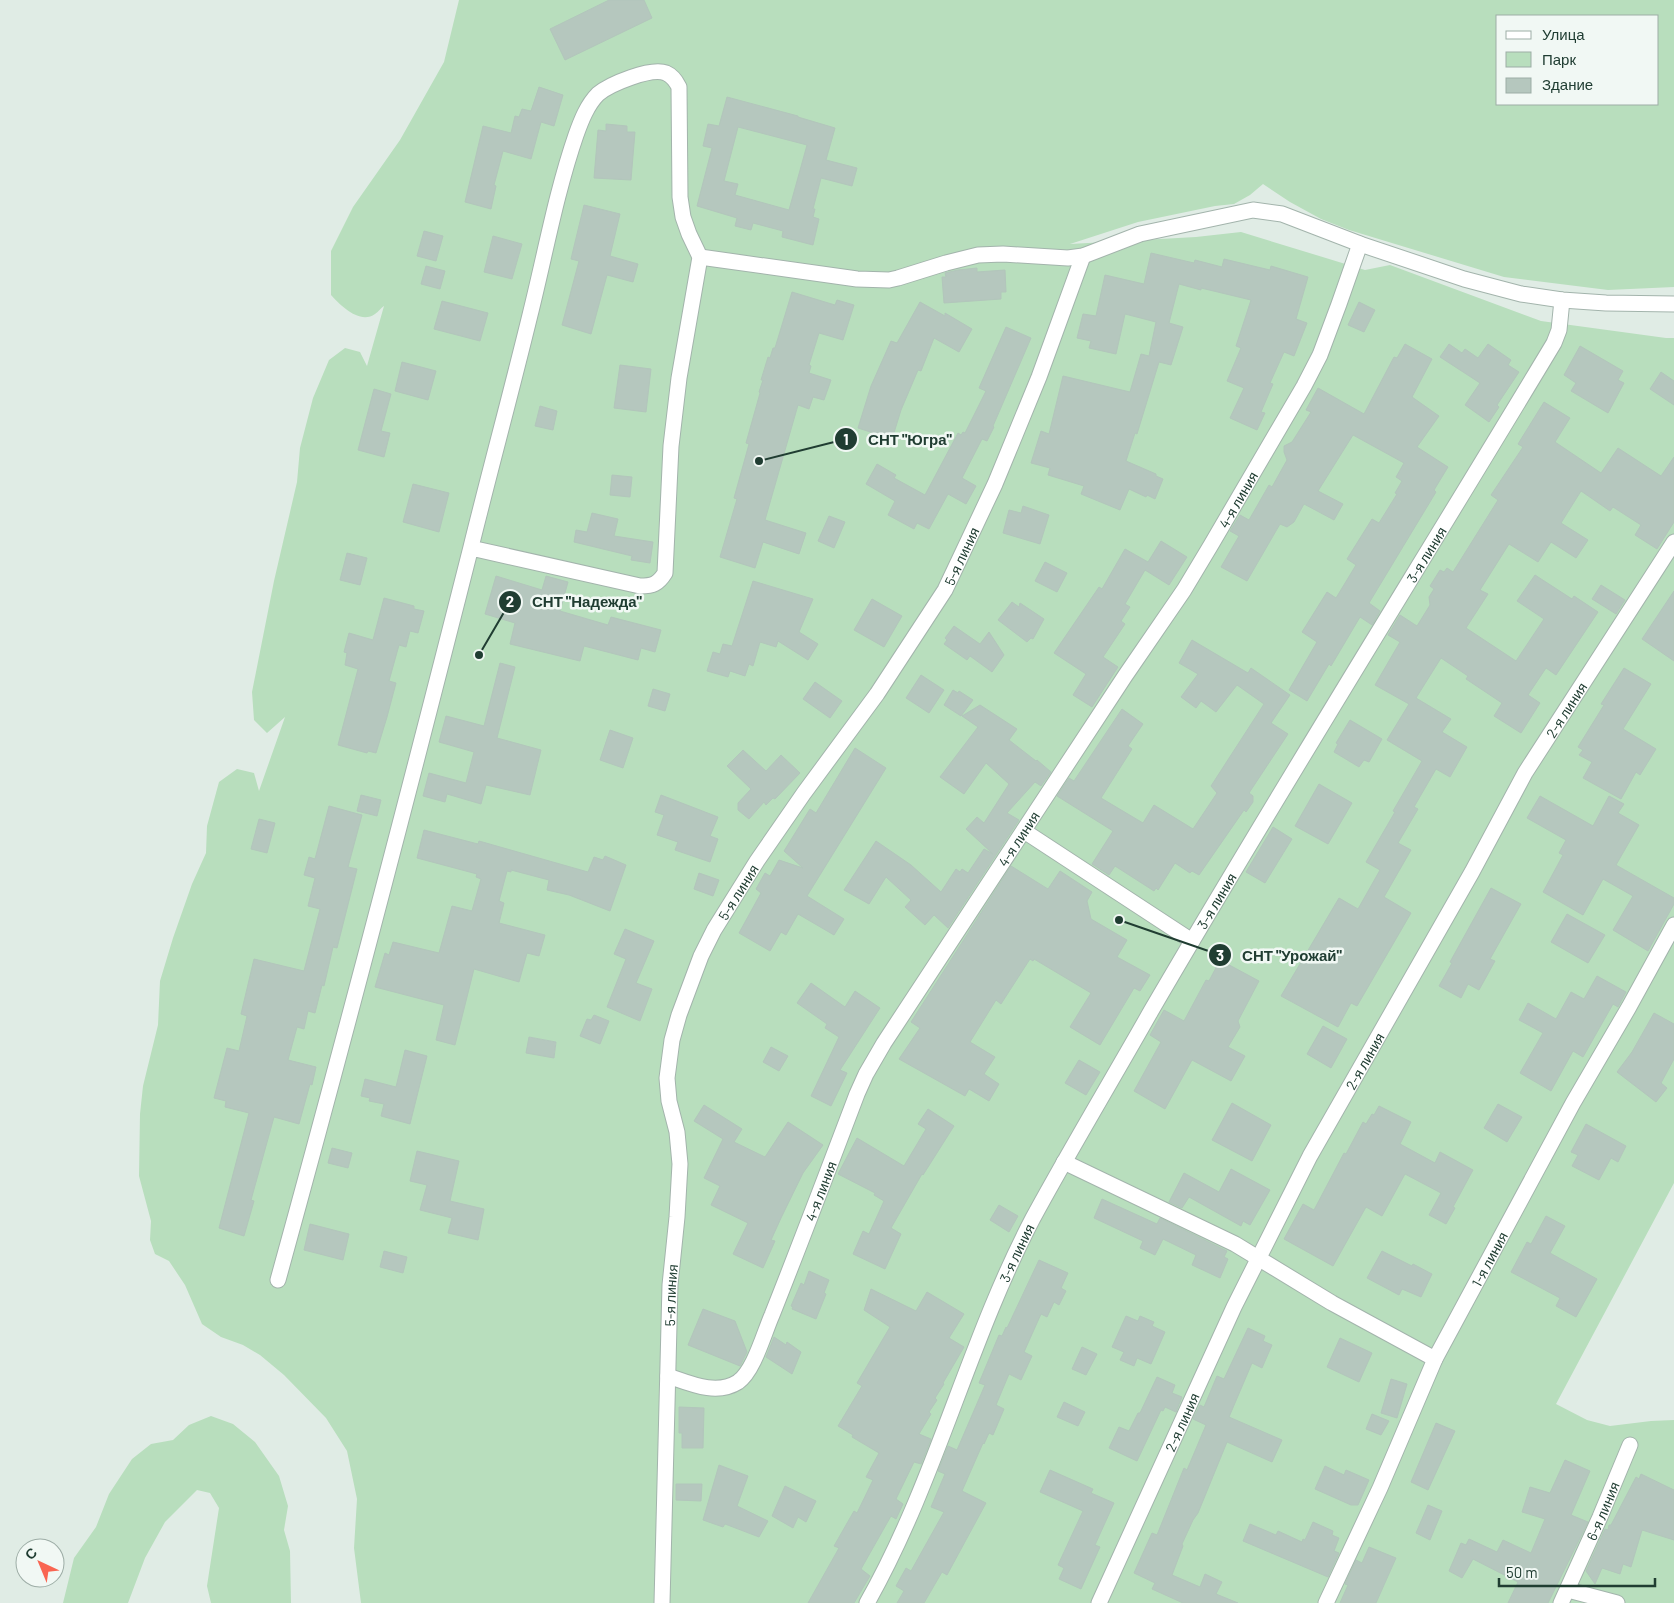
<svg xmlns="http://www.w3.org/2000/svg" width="1674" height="1603" viewBox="0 0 1674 1603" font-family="Barlow,sans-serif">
	<rect width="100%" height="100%" fill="#e0ece5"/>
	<!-- green -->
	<path fill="#b8debd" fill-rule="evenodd" d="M459 0H1674V287L1608 290 1504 277 1349 230 1321 219 1290 202 1263 184 1250 195 1234 204 1215 206 1138 222 1070 244 1196 237 1241 232 1365 270 1390 265 1541 321 1666 338H1674V1183L1556 1404 1587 1420 1610 1426 1651 1421 1674 1420V1603H361L354 1548 357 1499 347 1451 326 1418 284 1375 260 1355 243 1345 221 1337 202 1324 185 1285 169 1261 155 1254 150 1240 151 1221 139 1176 140 1114 143 1086 158 1025 160 981 173 938 192 884 206 853 207 826 219 782 237 769 254 773 259 791 285 717 267 733 254 720 252 692 274 581 297 482 300 448 313 398 329 360 345 348 360 352 367 366 384 306C381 308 378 312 375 314 360 325 340 305 331 295V251L353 207 400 140 444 62ZM1498 16H1658V104H1498ZM529 1037 556 1042 554 1058Z
		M211 1416 233 1424 255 1442 279 1476 288 1506 284 1530 290 1551 291 1603H211L207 1586 219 1508 210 1493 197 1490 165 1522 145 1558 128 1603H63L74 1558 96 1527 109 1494 132 1459 151 1444 173 1440 189 1425Z"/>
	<!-- building -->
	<path fill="#b5c7be" stroke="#b2c6bb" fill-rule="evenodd" d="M609 0H644L652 18 565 60 550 29Z
		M539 87 563 95 554 126 541 122 531 159 503 151 494 185 496 186 491 209 465 202 483 126 511 133 515 116 519 117 522 109 531 111Z
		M727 97 798 116V117L835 128 826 160 857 168 852 186 821 178 813 209H815L813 217 819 219 813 245 782 237 783 231 753 223 751 230 735 226 737 218 697 206 712 148 703 146 708 124 719 126ZM738 127 807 145 789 210 735 195 738 184 724 181Z
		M606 124 627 126V132H635L631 180 594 178 598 130 606 131Z
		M584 205 620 214 610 256 638 264 633 282 607 275 591 334 562 325 579 261 571 259Z
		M424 231 443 236 436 261 417 256Z
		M493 236 522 244 512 279 484 272Z
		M1151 253 1194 263 1195 260 1222 267 1224 259 1270 270 1271 266 1308 277 1296 319 1307 323 1294 356 1284 352 1270 383 1273 384 1261 412 1265 413 1257 430 1230 418 1244 388 1227 381 1241 348 1236 346 1251 300 1201 288V290L1179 284 1169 323 1183 327 1171 365 1159 362 1137 434 1135 433 1126 461 1156 474V476L1163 479 1155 499 1147 495 1146 497 1129 489 1120 510 1081 494 1084 486 1048 475 1050 468 1031 463 1041 431 1049 434 1063 376 1130 392 1141 354 1149 356 1156 322 1125 314 1116 354 1089 348 1091 341 1077 338 1083 314 1096 316 1105 275 1144 284Z
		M426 266 445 271 440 289 421 284Z
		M977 268V272L1005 270 1006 292H1001V299L944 303 942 277H946L945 273 958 270Z
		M792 292 835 305 837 300 854 305 843 340 819 333 809 365 811 366 809 373 831 380 824 400 813 397 809 409 798 405 765 520 806 533 799 554 763 542 755 568 720 557 737 499 734 498 749 444 746 443 760 393 759 392 763 380H761L768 357 770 358 773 348H775Z
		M442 301 488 313 480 341 434 329Z
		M920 302 945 316V313L972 329 959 352 934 338 921 371 918 370 901 410 893 436 887 434 886 437 858 428 871 386 891 341 897 343Z
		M1359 302 1375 310 1364 332 1348 325Z
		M1006 327 1031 338 993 426 994 427 987 441 982 439 962 478 976 486 966 504 948 494 929 529 917 523 914 529 888 515 895 501 866 484 877 464 896 475 894 478 925 495 958 433 961 435 963 432 965 433 986 391 979 388Z
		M1405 344 1432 359 1412 397 1439 416 1417 447 1448 467 1434 490 1436 492 1369 603 1380 611 1372 625 1360 617 1331 666 1329 664 1307 701 1289 690 1317 642 1302 632 1327 592 1336 598 1356 565 1347 559 1372 519 1379 523 1397 494 1395 493 1402 481 1396 477 1404 463 1353 435 1318 491 1343 504 1334 520 1304 504 1294 522 1287 527 1280 524 1247 581 1221 567 1239 536 1230 531 1240 515 1249 520 1269 485 1272 487 1287 460 1284 452V446L1292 442 1311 412 1306 410 1318 388 1364 414 1394 357 1397 358Z
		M1449 344 1462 353 1465 349 1478 358 1488 344 1511 360 1508 365 1519 372 1497 405 1499 407 1489 422 1465 405 1480 383 1440 357Z
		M1580 346 1623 371 1618 380 1624 383 1608 413 1571 391 1576 383 1564 375Z
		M402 362 436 371 428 400 395 391Z
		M620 365 651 369 646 412 614 408Z
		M1661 372 1674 381V405L1650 389Z
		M374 389 391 394 381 431 390 433 384 457 358 450Z
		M1544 402 1570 418 1555 442 1601 473 1618 448 1661 476 1674 457V522L1657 549 1635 535 1641 525 1613 507 1610 511 1581 491 1561 523 1588 540 1576 558 1551 542 1538 562 1509 544 1480 590 1488 594 1466 628 1516 661 1544 619 1517 601 1535 575 1572 599 1574 596 1598 612 1556 675 1546 668 1528 695 1540 703 1521 733 1494 716 1502 703 1466 679 1468 676 1441 658 1416 698 1451 719 1442 732 1467 747 1450 777 1436 769 1414 807 1418 809 1398 843 1411 850 1384 897 1411 913 1357 1006 1351 1003 1338 1027 1281 996 1339 898 1358 909 1380 870 1366 862 1395 812 1393 811 1422 761 1387 740 1409 704 1375 685 1400 642 1388 635 1400 615 1417 626 1430 605 1429 597 1434 589 1430 586 1440 570 1444 572 1447 568 1453 572 1498 500 1491 495 1523 447 1518 444Z
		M540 406 557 411 553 430 535 426Z
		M612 475 632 477 630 497 610 495Z
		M413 484 449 493 439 532 403 522Z
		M1023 506 1049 515 1040 544 1003 533 1009 510 1021 513Z
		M592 513 618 519 614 536 653 542 650 563 631 560 632 556 574 542 576 530 587 532Z
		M829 516 845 522 834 548 818 541Z
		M1161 541 1187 557 1169 585 1145 570 1125 604 1130 607 1121 621 1125 624 1103 657 1118 667 1092 707 1073 695 1086 674 1054 653 1099 587 1102 589 1125 549 1148 562Z
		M347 553 367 558 360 585 340 580Z
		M1045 562 1067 573 1057 592 1035 581Z
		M496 576 542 590 546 576 568 582 560 611 608 625 611 617 661 630 655 652 641 648 638 660 584 646 580 661 510 644 515 623 485 614Z
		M753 581 813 599 799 632 818 644 808 660 778 641 776 647 760 642 753 666 749 664 745 676 730 671 728 677 707 671 713 652 720 654 723 644 732 646Z
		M1601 585 1625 600 1616 614 1592 599Z
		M1674 591V661L1642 639Z
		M384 598 414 606V609L424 611 418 633 410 631 406 647 399 645 389 681 396 683 387 717 376 753 368 751 367 753 338 745 358 669 345 665 347 653 344 652 349 633 373 640Z
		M872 599 902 616 884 647 854 630Z
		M1012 602 1019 607 1020 603 1044 619 1033 639 1031 638 1027 642 998 620Z
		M954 626 980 644 989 632 1004 655 992 672 970 656 967 660 944 644 947 640 945 638Z
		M1192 640 1248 673 1251 668 1290 695 1271 723 1288 734 1249 793 1253 796V802L1246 812 1244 810 1199 875 1192 871 1190 873 1175 863 1158 890 1156 888 1154 891 1115 866 1109 875 1092 864 1113 831 1057 796 1069 778 1074 781 1122 709 1143 724 1128 746 1132 749 1101 798 1143 823 1154 805 1193 829 1217 793 1211 786 1264 704 1237 685 1216 712 1201 701 1196 708 1181 697 1198 674 1179 663Z
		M500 663 515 667 497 738 541 750 530 795 486 785 481 804 447 794 445 802 423 796 429 773 466 783 474 752 439 742 446 716 484 726Z
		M1624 668 1651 684 1623 729 1656 749 1640 775 1636 772 1621 799 1583 778 1592 762 1579 755 1583 750 1578 747 1604 705 1601 704Z
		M921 675 944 690 929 713 906 698Z
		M815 682 842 701 830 718 803 699Z
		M653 689 670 694 665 711 648 706Z
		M953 690 958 693 959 691 973 700 961 716 944 705Z
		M980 705 1017 729 1009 740 1036 761 1037 760 1051 772 1041 786 1035 782 1007 813 1019 820 948 928 934 915 925 925 905 907 911 900 886 877 869 904 844 890 876 841 911 865 941 892 956 869 960 872 962 869 968 873 984 849 993 854 966 829 977 817 984 823 1009 784 986 763 964 794 940 777 978 727 962 716Z
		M1350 720 1382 739 1369 762 1364 760 1359 767 1334 752 1338 744 1336 743Z
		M610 730 633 738 623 768 600 760Z
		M855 748 886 768 807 896 844 919 834 935 798 914 786 935 781 932 770 951 739 933 761 893 756 889 765 873 770 876 779 860 803 868 784 851 810 809 816 813Z
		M743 750 766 771 781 755 800 773 775 799 773 798 766 805 764 802 749 819 738 810V803L751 789 727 766Z
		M1319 784 1352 803 1328 844 1295 826Z
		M361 795 381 800 377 816 357 811Z
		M661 795 718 817 710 836 718 839 710 862 675 850 678 842 657 835 664 815 655 812Z
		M1540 796 1593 826 1609 796 1624 804 1618 813 1639 825 1616 865 1674 898V904L1648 951 1613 930 1633 896 1603 879 1583 915 1543 892 1563 855 1559 853 1566 840 1527 818Z
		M329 806 362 815 348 867 357 869 337 948 333 947 324 986 322 985 315 1013 308 1011 304 1029 297 1027 288 1060 316 1067 312 1085 310 1084 299 1124 274 1117 251 1200 254 1201 244 1236 219 1228 249 1113 225 1107 226 1101 214 1098 227 1048 239 1051 247 1016 241 1014 254 959 304 971 320 909 308 906 315 878 304 875 309 857 315 859Z
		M259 819 275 823 267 853 251 849Z
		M1273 827 1292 839 1265 883 1246 872Z
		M424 830 478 844 479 841 588 872 594 857 603 860 605 856 626 865 610 911 569 895 547 890 549 880 511 870V872L507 871 499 901 504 903 499 923 545 935 539 956 527 953 519 982 474 969 455 1045 436 1040 444 1005 375 987 385 953 389 955 393 942 439 953 452 906 472 911 481 879 476 877 477 874 417 858Z
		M1011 866 1048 889 1060 871 1092 892 1087 901 1091 919 1127 940 1117 957 1150 975 1140 991 1134 988 1100 1045 1070 1027 1091 993 1034 959 1033 961 1030 959 1001 1004 996 1000 970 1042 995 1057 984 1074 999 1084 989 1101 969 1089 965 1096 899 1059 920 1028 911 1022Z
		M699 873 719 880 713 896 694 889Z
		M1491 888 1521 904 1490 959 1495 961 1479 990 1468 984 1461 998 1439 986 1452 963 1450 962Z
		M1567 914 1605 935 1588 963 1551 942Z
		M625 929 654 941 636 983 652 989 640 1021 607 1007 626 959 614 954Z
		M1220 960 1259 981 1238 1021 1240 1027 1228 1047 1245 1056 1231 1081 1192 1060 1165 1109 1134 1091 1161 1042 1150 1035 1164 1010 1184 1021 1206 980 1209 981Z
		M1597 976 1626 992 1618 1007 1613 1004 1583 1057 1573 1051 1551 1091 1520 1073 1543 1033 1519 1020 1528 1003 1556 1019 1571 992 1584 999Z
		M811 983 845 1007 855 991 880 1008 840 1070 847 1073 831 1106 811 1096 839 1037 825 1028 827 1024 797 1003Z
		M1654 1013 1674 1024V1059L1661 1083 1667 1088 1656 1102 1617 1072 1632 1052Z
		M594 1015 609 1021 600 1044 580 1036 587 1019 591 1020Z
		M1323 1026 1347 1039 1331 1068 1307 1054Z
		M529 1037 556 1042 554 1058 526 1053Z
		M771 1047 788 1056 779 1071 763 1062Z
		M405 1050 427 1056 410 1124 381 1116 384 1104 369 1101 370 1098 361 1096 365 1079 396 1087Z
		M1079 1060 1100 1072 1086 1095 1065 1083Z
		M1232 1103 1271 1125 1252 1161 1212 1140Z
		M1498 1104 1522 1117 1507 1142 1484 1128Z
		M704 1105 742 1129 734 1142 765 1157 788 1122 823 1145 803 1173 781 1218 771 1240 775 1241 763 1268 733 1254 748 1223 711 1205 720 1186 704 1178 723 1139 694 1121Z
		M1379 1106 1411 1122 1400 1144 1435 1163 1440 1152 1473 1170 1453 1207 1455 1208 1446 1224 1429 1215 1441 1193 1405 1174 1382 1216 1366 1207 1333 1266 1284 1239 1303 1204 1314 1210 1344 1153 1346 1154 1363 1122 1366 1124 1372 1114 1374 1115Z
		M928 1109 954 1126 923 1175 922 1174 891 1228 901 1234 885 1269 853 1254 863 1231 869 1234 884 1201 874 1195 875 1193 838 1174 857 1138 904 1166 926 1129 918 1124Z
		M1586 1124 1626 1146 1618 1162 1611 1158 1599 1180 1572 1166 1578 1155 1571 1152Z
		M332 1148 352 1153 348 1168 328 1163Z
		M417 1151 459 1161 450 1201 484 1209 478 1240 448 1233 452 1218 420 1210 427 1185 410 1181Z
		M1231 1169 1270 1190 1250 1225 1243 1221 1241 1226 1189 1197 1182 1208 1169 1202 1184 1173 1219 1192Z
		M1102 1199 1157 1224 1160 1218 1227 1251 1224 1257 1228 1259 1220 1278 1192 1265 1196 1255 1163 1239 1155 1255 1140 1248 1143 1241 1094 1218Z
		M999 1205 1018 1216 1009 1232 990 1220Z
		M1546 1216 1565 1226 1550 1253 1597 1279 1576 1317 1556 1306 1560 1298 1511 1272 1527 1242 1531 1244Z
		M310 1224 349 1234 343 1260 304 1250Z
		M384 1251 407 1257 403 1273 380 1267Z
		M1382 1251 1412 1266 1413 1264 1432 1274 1421 1297 1402 1289 1399 1295 1367 1278Z
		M1039 1260 1068 1273 1061 1288 1066 1291 1059 1305 1054 1302 1047 1317 1041 1314 1024 1352 1032 1356 1021 1380 1009 1374 996 1405 1004 1409 993 1435 989 1433 984 1444 983 1443 962 1491 986 1503 947 1575 942 1572 924 1603H897L904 1591 896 1586 906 1568 911 1571 944 1512 931 1507 945 1474 938 1471 948 1446 957 1450 985 1385 979 1383 999 1335 1002 1336 1006 1327 1007 1328Z
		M809 1271 829 1280 824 1293 826 1294 816 1319 792 1309 793 1307 791 1306 801 1283 804 1285Z
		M871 1289 916 1311 927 1292 964 1314 949 1338 964 1347 943 1383 944 1384 935 1398 937 1400 929 1412 931 1414 919 1434 931 1439 921 1464 914 1462 896 1499 903 1504 896 1519 891 1516 861 1569 870 1576 854 1603H808L839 1548 834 1546 854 1511 857 1513 873 1480 866 1477 879 1453 852 1437 853 1435 838 1426 862 1386 857 1383 890 1327 864 1310Z
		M703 1309 735 1321 747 1352 740 1366 688 1345Z
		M1126 1316 1138 1321 1140 1316 1154 1322 1152 1326 1165 1332 1151 1364 1137 1358 1134 1366 1120 1360 1124 1352 1112 1347Z
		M1248 1328 1265 1336 1263 1341 1272 1345 1262 1368 1252 1363 1229 1417 1282 1440 1272 1462 1227 1442 1198 1513 1193 1520 1182 1544 1183 1546 1172 1575 1200 1587 1205 1574 1222 1582 1216 1594 1238 1603H1183L1152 1589 1155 1583 1134 1573 1152 1533 1157 1535 1184 1468 1187 1470 1206 1425 1193 1419 1200 1405 1204 1407 1217 1376 1224 1379Z
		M774 1337 786 1345 787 1342 801 1352 792 1374 766 1357Z
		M1340 1338 1372 1353 1359 1382 1327 1367Z
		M1082 1347 1097 1354 1086 1375 1072 1369Z
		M1157 1377 1175 1385 1172 1393 1182 1397 1176 1412 1165 1407 1163 1411 1161 1410 1137 1461 1109 1448 1119 1427 1129 1431 1138 1413H1140Z
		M1391 1379 1407 1384 1397 1418 1381 1413Z
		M1064 1402 1085 1412 1078 1426 1057 1417Z
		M679 1407 704 1408 703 1448H682V1433H679Z
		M1372 1414 1389 1421 1381 1435 1366 1429Z
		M1436 1423 1455 1431 1428 1490 1411 1482Z
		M1565 1460 1590 1471 1571 1515 1588 1522 1548 1603H1508L1518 1582 1473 1559 1462 1578 1449 1571 1461 1543 1466 1545 1469 1539 1497 1552 1503 1540 1531 1553 1545 1519 1522 1512 1530 1487 1550 1493Z
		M719 1465 748 1476 737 1506 768 1521 759 1537 725 1524 723 1527 703 1520Z
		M1325 1466 1344 1475 1346 1470 1369 1480 1358 1505H1351L1315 1489Z
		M1050 1470 1093 1489 1091 1493 1114 1503 1095 1545 1100 1547 1081 1589 1059 1579 1064 1568 1058 1565 1083 1511 1040 1492Z
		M1641 1474 1674 1490V1540L1642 1530 1631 1567 1623 1564 1620 1574 1602 1568 1595 1584 1586 1571 1605 1529 1608 1530 1609 1525H1611L1636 1477 1639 1479Z
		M676 1484H702L701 1501 676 1500Z
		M785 1486 816 1501 806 1522 798 1517 793 1528 772 1516Z
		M1428 1505 1442 1511 1430 1540 1416 1533Z
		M1313 1522 1333 1531 1332 1535 1339 1538 1334 1551 1339 1553 1328 1577 1243 1541 1250 1524 1276 1535 1278 1531 1302 1542 1303 1539 1305 1540Z
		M1369 1547 1396 1558 1376 1603H1340L1348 1585 1345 1584 1356 1560 1362 1563Z"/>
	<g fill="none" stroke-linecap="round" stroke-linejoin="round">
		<!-- minor casing -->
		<g stroke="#a3b4ac" stroke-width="17">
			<g id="minor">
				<path d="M700 257 857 279 889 280 898 278 946 263 978 255 1003 254 1068 258 1083 256 1140 234 1253 210 1282 214 1360 244 1464 279 1521 294 1562 300 1606 303 1674 304"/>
				<path d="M1024 831 1192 941"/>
				<path d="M1064 1162 1235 1244 1332 1303 1435 1359"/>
				<path d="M278 1280C345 1037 409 792 471 547 490 470 511 393 530 315 545 255 556 193 576 135 581 121 587 105 598 94 610 84 651 67 666 73 673 76 676 81 679 87L680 197 683 217 689 234 700 257 679 378 671 446 665 573C658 584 653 586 640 586L471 548"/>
				<path id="s1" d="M668 1376C689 1383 716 1396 738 1382 754 1371 764 1333 772 1315 801 1242 829 1168 857 1094L866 1074 884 1043 1125 676 1184 590 1211 545 1304 386 1320 355 1339 304 1360 244"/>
				<path d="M1568 1590 1617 1603"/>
				<path id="s2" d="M662 1603 670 1285 677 1217 680 1164 677 1132 669 1101 667 1078 672 1040 679 1015 701 956 714 930 757 861 804 793 877 694 945 590 995 484 1039 377 1083 256"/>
				<path id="s3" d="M867 1603C936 1481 968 1342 1033 1218 1071 1148 1112 1080 1151 1011 1282 786 1420 566 1554 343L1559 330 1562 300"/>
				<path id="s4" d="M1099 1603 1234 1307 1310 1156 1472 872 1525 773 1674 542"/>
				<path id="s5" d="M1326 1603 1380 1488 1435 1359 1573 1103 1629 1007 1674 925"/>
				<path id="s6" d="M1561 1603 1600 1517 1630 1445"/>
			</g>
		</g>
		<!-- minor -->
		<use href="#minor" stroke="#fff" stroke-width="15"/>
	</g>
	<g text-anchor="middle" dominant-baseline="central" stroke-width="5" stroke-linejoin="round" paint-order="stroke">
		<!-- street labels -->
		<g font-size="14" fill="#203d32" stroke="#f1f8f4">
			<text stroke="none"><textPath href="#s1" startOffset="1092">4-я линия</textPath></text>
			<text stroke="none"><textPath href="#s3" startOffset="1191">3-я линия</textPath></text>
			<text stroke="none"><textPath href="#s2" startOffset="1132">5-я линия</textPath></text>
			<text stroke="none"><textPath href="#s4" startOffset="1009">2-я линия</textPath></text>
			<text stroke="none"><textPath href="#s1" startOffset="688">4-я линия</textPath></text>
			<text stroke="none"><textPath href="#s2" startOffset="728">5-я линия</textPath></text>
			<text stroke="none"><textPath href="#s3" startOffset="786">3-я линия</textPath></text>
			<text stroke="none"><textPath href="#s4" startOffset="604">2-я линия</textPath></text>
			<text stroke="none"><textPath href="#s1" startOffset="282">4-я линия</textPath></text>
			<text stroke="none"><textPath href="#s3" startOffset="381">3-я линия</textPath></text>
			<text stroke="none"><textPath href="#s5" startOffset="381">1-я линия</textPath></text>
			<text stroke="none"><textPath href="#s2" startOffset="308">5-я линия</textPath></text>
			<text stroke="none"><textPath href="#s4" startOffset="199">2-я линия</textPath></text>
			<text stroke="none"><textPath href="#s6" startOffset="101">6-я линия</textPath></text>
		</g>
	</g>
	<!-- callouts -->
	<path fill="none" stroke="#203d32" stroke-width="2" d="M759 461L846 439M479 655L510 602M1119 920L1220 955"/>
	<g fill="#203d32" stroke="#f1f8f4" stroke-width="2">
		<circle cx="759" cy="461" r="5"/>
		<circle cx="479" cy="655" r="5"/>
		<circle cx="1119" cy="920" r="5"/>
		<circle cx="846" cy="439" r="12"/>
		<circle cx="510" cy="602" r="12"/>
		<circle cx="1220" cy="955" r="12"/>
	</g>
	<g font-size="15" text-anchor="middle" font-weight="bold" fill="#fff">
		<text x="846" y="445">1</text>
		<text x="510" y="607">2</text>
		<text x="1220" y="961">3</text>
	</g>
	<g font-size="15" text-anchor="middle" font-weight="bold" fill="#203d32" stroke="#f1f8f4" stroke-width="5" stroke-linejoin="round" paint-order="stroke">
		<text x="910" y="445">СНТ "Югра"</text>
		<text x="587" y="607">СНТ "Надежда"</text>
		<text x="1292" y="961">СНТ "Урожай"</text>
	</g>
	<!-- legend -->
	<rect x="1496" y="15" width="162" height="90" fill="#f1f8f4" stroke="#9dada6"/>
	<rect x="1506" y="31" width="25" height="8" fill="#ffffff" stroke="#9dada6"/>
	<text x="1542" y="40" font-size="15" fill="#203d32">Улица</text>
	<rect x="1506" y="52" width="25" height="15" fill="#b8debd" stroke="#9dada6"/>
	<text x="1542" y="65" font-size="15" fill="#203d32">Парк</text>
	<rect x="1506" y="78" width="25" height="15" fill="#b5c7be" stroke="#9dada6"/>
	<text x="1542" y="90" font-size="15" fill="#203d32">Здание</text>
	<!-- north arrow -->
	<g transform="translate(40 1563) rotate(316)"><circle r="24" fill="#f1f8f4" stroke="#9dada6"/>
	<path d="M0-4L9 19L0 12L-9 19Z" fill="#f96551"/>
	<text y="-8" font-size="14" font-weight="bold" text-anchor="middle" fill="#203d32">С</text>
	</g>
	<!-- scale -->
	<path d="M1499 1578v8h156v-8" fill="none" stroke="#203d32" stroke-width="2.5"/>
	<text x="1506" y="1578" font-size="15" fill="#203d32" stroke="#f1f8f4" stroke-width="4" paint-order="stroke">50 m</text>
</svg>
